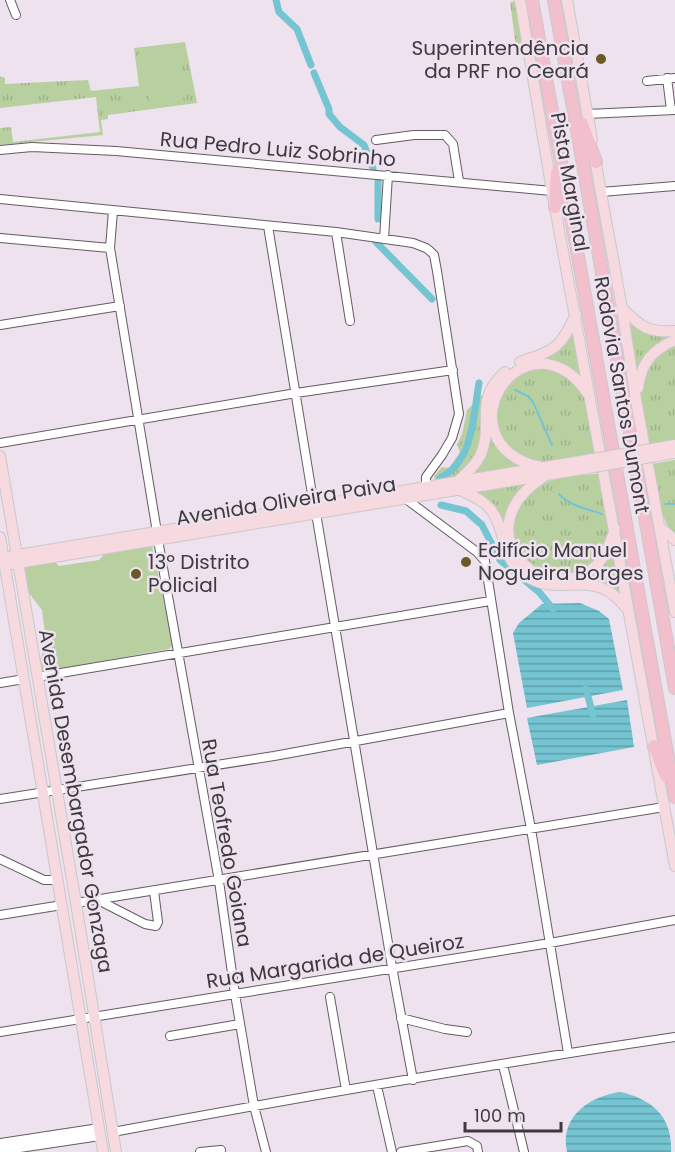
<svg xmlns="http://www.w3.org/2000/svg" width="675" height="1152" viewBox="0 0 675 1152" font-family="Poppins,sans-serif">
	<defs>
		<pattern id="grass-tufts" width="24" height="20" patternUnits="userSpaceOnUse" patternTransform="scale(1.5)"><rect width="24" height="20" fill="#b8d0a0"/><path d="M3 7l-1-3M5 7V3M7 7l1-3M15 17l-1-3M17 17v-4M19 17l1-3" fill="none" stroke="#9fb38b"/></pattern>
		<pattern id="water-rules" width="6" height="5" patternUnits="userSpaceOnUse" patternTransform="scale(1.5)"><rect width="6" height="5" fill="#74c4d2"/><path d="M0 2.5h6" fill="none" stroke="#60a0ac"/></pattern>
	</defs>
	<rect width="100%" height="100%" fill="#ede2ee"/>
	<!-- grass -->
	<path fill="url(#grass-tufts)" d="M517 1 524 40 516 46 510 2Z
		M185 42 197 103 108 115V119L101 120 103 135 0 145V128L11 127 13 142 100 132 96 97 0 108V76L5 78V84L88 80 91 91 139 86 134 48Z
		M627 317 675 335 637 374Z
		M575 325 585 383C518 318 441 425 526 466L467 477C474 470 481 464 485 455 495 432 481 406 497 384 522 350 554 371 575 325Z
		M675 343V442L649 446C646 424 633 382 648 363 654 355 667 349 675 343Z
		M536 368C590 370 589 412 598 454L538 463 524 459 502 440 495 410 501 391 521 373Z
		M486 391 482 438 476 458 454 478 435 482 434 476 442 467 449 468 460 452 457 445 462 434 467 410Z
		M675 460V536C658 516 656 490 651 464Z
		M601 473C604 492 614 517 609 537 593 600 496 577 515 514 519 501 532 487 546 482 562 475 583 476 601 473Z
		M529 483C457 550 575 633 614 542L624 603C604 576 589 585 561 585 547 585 534 579 523 570 494 547 514 510 471 492Z"/>
	<!-- park -->
	<path fill="#b8d0a0" d="M178 47 184 98 149 101 144 51Z
		M152 546 173 645 169 649 41 672 40 662 46 641 42 610 28 592 24 568 25 566 55 562 59 566 99 560 104 554Z"/>
	<!-- water -->
	<path fill="url(#water-rules)" d="M580 603 599 611 609 619 623 690 527 708 513 633 519 623 542 604Z
		M627 700 634 747 537 765 527 718Z
		M620 1092C652 1099 673 1117 671 1152H567C559 1117 590 1096 620 1092Z"/>
	<g fill="none" stroke-linecap="round" stroke-linejoin="round">
		<!-- stream -->
		<path stroke="#74c4d2" stroke-width="2" d="M515 390 528 396 533 402 552 445
			M559 494C569 506 588 509 602 514
			M665 504H675"/>
		<!-- canal -->
		<path stroke="#74c4d2" stroke-width="7" d="M276 0 279 12 297 29 311 65
			M314 73 329 109V114L340 127 364 145 373 168
			M378 182V219
			M376 242 432 299
			M440 478C474 461 473 416 479 383
			M441 505 466 511 482 525 500 560 539 592 553 609
			M586 689 593 715"/>
		<!-- minor casing -->
		<g stroke="#645b65" stroke-width="10">
			<path id="minor" d="M10 0 16 15
				M667 78 671 110
				M647 81 675 78
				M587 114 675 110
				M376 140 414 135H445L453 144 459 181
				M0 150 32 147 116 151 552 191
				M601 192 675 186
				M0 199 336 232 413 243 426 248 430 251 434 255 437 271 459 414 452 438 442 455 426 477V487
				M113 211 110 248 157 532
				M268 226 314 506
				M336 232 350 321
				M0 238 110 248
				M384 239 388 175
				M0 325 120 306
				M0 443 296 393 453 370
				M406 499 477 552 485 561 509 713 531 829 568 1053
				M316 513 392 967 413 1080
				M158 540 219 881 235 994 254 1106 266 1152
				M37 677 490 601
				M0 683 24 679
				M0 799 274 756 509 713
				M0 859 44 880H58
				M98 900 145 924 156 926 158 922 154 891
				M76 903 664 807
				M0 915 62 905
				M330 997 346 1090
				M401 1018 445 1029 467 1032
				M0 1032 550 943 675 920
				M170 1036 240 1024
				M503 1065 524 1152
				M377 1086 392 1152
				M113 1132C299 1097 487 1065 675 1037
				M0 1143 99 1128
				M0 1151 100 1136
				M200 1152 221 1150
				M401 1152 468 1141 477 1146 478 1152"/>
		</g>
		<!-- major casing -->
		<g stroke="#c9c8c9" stroke-width="12">
			<path id="major" d="M520 0 552 191 675 866
				M567 0 592 139
				M594 154 622 308 636 400 675 612
				M622 308C641 327 648 333 675 331
				M520 362C555 350 560 349 576 314
				M638 388C641 363 652 350 675 340
				M0 456 76 903 116 1152
				M538 466C527 465 518 460 509 453 466 416 512 344 562 369 574 375 581 384 588 394
				M542 478C465 528 537 608 592 569 605 560 610 543 615 529
				M458 481C466 474 475 466 480 456 495 425 472 401 505 372
				M460 490C471 495 483 500 491 510 508 533 498 557 528 577 552 593 579 578 604 589 614 593 621 602 628 610
				M661 528 675 540
				M0 537 103 1152
				M12 556 575 462
				M12 564 577 470"/>
		</g>
		<!-- highway casing -->
		<g stroke="#c9c8c9" stroke-width="14">
			<path id="highway" d="M532 0 675 797
				M554 0 675 688
				M582 124 596 162
				M555 207 557 173
				M654 746 666 776"/>
		</g>
		<!-- minor -->
		<use href="#minor" stroke="#fff" stroke-width="8"/>
		<!-- major -->
		<use href="#major" stroke="#f7d9e0" stroke-width="10"/>
		<!-- highway -->
		<use href="#highway" stroke="#f2bfcc" stroke-width="12"/>
		<!-- major-bridge casing -->
		<g stroke="#c9c8c9" stroke-width="12" stroke-linecap="butt">
			<path id="major-bridge" d="M575 462 675 445
				M577 470 675 453"/>
		</g>
		<!-- major-bridge -->
		<use href="#major-bridge" stroke="#f7d9e0" stroke-width="10"/>
	</g>
	<!-- markers -->
	<g fill="#6c5928" stroke="#ede2ee" stroke-width="2">
		<circle cx="601" cy="59" r="6"/>
		<circle cx="466" cy="562" r="6"/>
		<circle cx="136" cy="574" r="6"/>
	</g>
	<g text-anchor="middle" dominant-baseline="central" stroke-width="5" stroke-linejoin="round" paint-order="stroke">
		<!-- poi labels -->
		<g font-size="20" fill="#3d393e" stroke="#ede2ee" text-anchor="start">
			<text x="589" y="48" text-anchor="end">Superintendência<tspan x="589" dy="23">da PRF no Ceará</tspan></text>
			<text x="478" y="550">Edifício Manuel<tspan x="478" dy="23">Nogueira Borges</tspan></text>
			<text x="148" y="562">13º Distrito<tspan x="148" dy="23">Policial</tspan></text>
		</g>
		<!-- street labels -->
		<g font-size="20" fill="#3d393e" stroke="#ede2ee">
			<text transform="translate(278 149) rotate(5)">Rua Pedro Luiz Sobrinho</text>
			<text transform="translate(570 182) rotate(80)">Pista Marginal</text>
			<text transform="translate(622 395) rotate(80)">Rodovia Santos Dumont</text>
			<text transform="translate(286 501) rotate(-9)">Avenida Oliveira Paiva</text>
			<text transform="translate(76 801) rotate(80)">Avenida Desembargador Gonzaga</text>
			<text transform="translate(227 843) rotate(80)">Rua Teofredo Goiana</text>
			<text transform="translate(335 961) rotate(-9)">Rua Margarida de Queiroz</text>
		</g>
	</g>
	<!-- scale -->
	<path d="M465 1122v9h96v-9" fill="none" stroke="#3d393e" stroke-width="3"/>
	<text x="474" y="1122" font-size="18" fill="#3d393e" stroke="#ede2ee" stroke-width="4.5" paint-order="stroke">100 m</text>
</svg>
